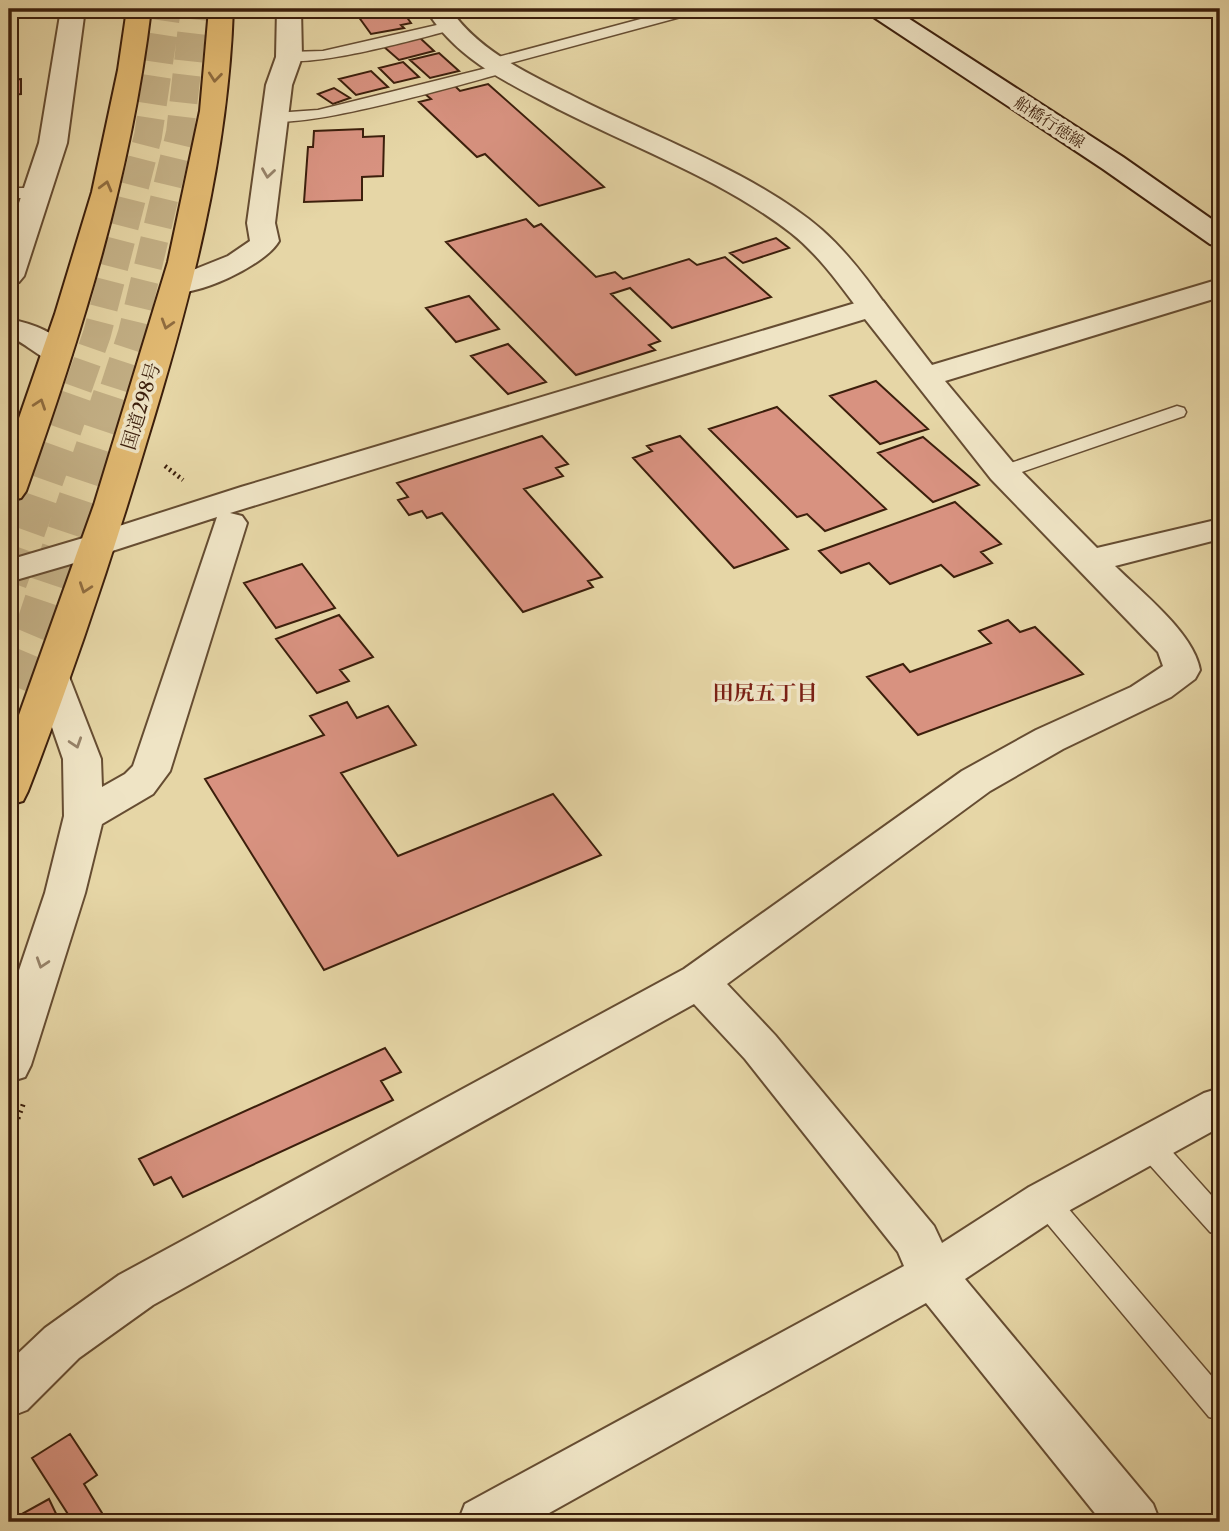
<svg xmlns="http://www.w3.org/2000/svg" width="1229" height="1531" viewBox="0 0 1229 1531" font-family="'Libre Caslon Text','Noto Serif JP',serif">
	<rect width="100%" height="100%" fill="#e6d6a6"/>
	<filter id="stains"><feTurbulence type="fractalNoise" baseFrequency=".00286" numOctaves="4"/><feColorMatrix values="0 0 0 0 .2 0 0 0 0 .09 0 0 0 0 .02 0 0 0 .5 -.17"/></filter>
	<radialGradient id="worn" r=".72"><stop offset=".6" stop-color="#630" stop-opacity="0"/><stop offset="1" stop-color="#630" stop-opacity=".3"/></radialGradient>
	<!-- building -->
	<path fill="#d89280" stroke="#3c1f0c" stroke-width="2" d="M349 9H388L353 14Z
		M401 9 411 23 401 25 404 28 371 34 358 16Z
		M419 37 434 51 399 60 383 46Z
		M439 53 459 71 430 78 410 60Z
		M403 62 419 77 394 83 379 68Z
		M371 71 388 87 356 95 339 79Z
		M21 79V94L9 95V80Z
		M488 84 604 187 539 206 485 154 477 157 419 102 431 99 425 94 455 86 460 91Z
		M334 88 350 98 333 104 318 94Z
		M363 129V137L384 136 383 176 362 177V200L304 202 308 147H313L314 131Z
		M526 219 534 227 541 224 596 277 615 272 623 279 689 259 697 265 725 257 771 297 672 328 630 288 611 294 660 341 649 345 655 350 576 375 446 242Z
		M776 238 789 248 743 263 730 253Z
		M469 296 499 329 456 342 426 308Z
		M508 344 546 382 508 394 471 356Z
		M876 381 928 429 880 444 830 396Z
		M777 407 886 509 825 531 807 514 797 517 709 429Z
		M542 436 568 464 556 468 563 476 524 489 602 577 588 581 593 587 523 612 442 513 427 518 422 511 409 515 398 500 408 497 397 483Z
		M680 436 788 549 734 568 633 458 652 451 647 446Z
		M923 437 979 485 933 502 878 453Z
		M955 502 1001 544 981 552 992 563 954 577 941 565 890 584 869 563 841 573 819 551Z
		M302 564 335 608 276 628 244 583Z
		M339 615 373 657 340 670 349 681 317 693 276 639Z
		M1008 620 1020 632 1035 627 1083 674 918 735 867 677 903 664 910 672 991 643 979 631Z
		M347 702 357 718 388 706 416 745 341 773 398 856 553 794 601 855 324 970 205 779 324 735 310 716Z
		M385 1048 401 1072 381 1081 393 1100 183 1197 171 1177 154 1185 139 1159Z
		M70 1434 97 1475 84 1484 102 1513 89 1522H73L32 1458Z
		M49 1499 60 1522H9V1521Z"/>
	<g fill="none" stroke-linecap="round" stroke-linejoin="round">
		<!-- motorway-tunnel-far1 -->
		<path stroke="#c4b187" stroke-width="28" stroke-dasharray="28 14" stroke-linecap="butt" d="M78 388 97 334 148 136 167 9
			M114 388 132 333 180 133 194 9"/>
		<!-- motorway-tunnel -->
		<path stroke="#c4b187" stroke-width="36" stroke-dasharray="36 18" stroke-linecap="butt" d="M9 582 79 386
			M9 684 36 620 114 386"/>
		<!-- service casing -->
		<g stroke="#664d32" stroke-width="3">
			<path id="service" d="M678 9H701L699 12 503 65 510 69 507 72C474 81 285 136 267 118L275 113 318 110 491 67 484 63 487 60Z
				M450 22 455 23 457 26 455 29C428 36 298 73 281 57L289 52 323 51Z
				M9 188H38L46 193 38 198H9Z
				M1177 406 1184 408 1186 412 1184 416 1010 476 1003 478 993 472 996 468Z
				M1149 1134 1159 1137 1220 1205V1236L1210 1232 1139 1153 1136 1145 1139 1137Z
				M1045 1189 1055 1193 1220 1386V1420L1209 1417 1035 1209 1031 1201 1035 1193Z"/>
		</g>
		<!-- minor casing -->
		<g stroke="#664d32" stroke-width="4">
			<path id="minor" d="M61 9H85L67 143 24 276 19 282 9 285V233L39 143Z
				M277 9H301L302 57 292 85 275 223 279 241C266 265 193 299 168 292L163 286 168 280 228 256 250 241 247 223 266 85 276 57Z
				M1220 279V297L945 381 1015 465 1097 548 1220 519V539L1115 566C1141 592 1194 633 1200 670L1195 679 1171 697 1063 749 990 791 727 984 775 1035 934 1226 942 1243 1029 1187 1204 1093 1220 1088V1127L1061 1215 965 1279 1153 1504 1160 1522H1102L926 1303 533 1522H458L465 1504 904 1266 898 1252 745 1059 694 1004 153 1305 79 1358 27 1410 9 1417V1362L45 1328 119 1275 684 969 962 771 1036 730 1131 687 1163 666 1158 652 991 479 865 319 230 513 242 516 247 523 170 771 153 794 102 824 85 893 31 1065 25 1077 9 1082V1000L45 893 64 816 63 759 35 678 40 669 53 666 66 669 101 759 102 787 125 774 133 766 217 517 100 555 88 552 83 544 88 536 241 487 872 298 883 301 932 365Z
				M9 319C34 324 57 332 72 354L68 361C44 367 31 344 9 337Z"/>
		</g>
		<!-- tertiary casing -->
		<g stroke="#664d32" stroke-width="4">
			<path id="tertiary" d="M426 9H450C480 53 533 76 579 99 655 137 759 175 822 230 847 252 868 280 887 307L883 313 872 316 861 313C840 285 819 255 791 233 723 180 637 149 560 110 510 84 455 59 426 9Z
				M100 533 112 536 117 544 112 552 9 582V560Z"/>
		</g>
		<!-- secondary casing -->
		<g stroke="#3c1f0c" stroke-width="4">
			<path id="secondary" d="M866 9H894L1123 157 1220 225V247L1210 244 1103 169 869 14Z"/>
		</g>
		<!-- trunk casing -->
		<g stroke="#3c1f0c" stroke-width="4">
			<path id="trunk" d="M127 9H151C131 176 82 333 26 491L21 498 9 501V447L55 314 92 192 118 70Z
				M209 9H233C228 159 190 301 146 444 111 561 72 677 28 791L23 801 9 805V743L94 505 168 262 200 111Z"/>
		</g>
		<!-- path-far1 -->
		<path stroke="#3c1f0c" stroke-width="4.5" stroke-dasharray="2 3.5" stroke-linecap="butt" d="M165 466 183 480"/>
		<!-- path -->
		<path stroke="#3c1f0c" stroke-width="5" stroke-dasharray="2 4.5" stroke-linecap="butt" d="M9 1143 24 1102"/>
		<!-- service -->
		<use href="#service" fill="#efe4c5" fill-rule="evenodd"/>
		<!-- minor -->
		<use href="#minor" fill="#efe4c5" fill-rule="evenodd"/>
		<!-- tertiary -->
		<use href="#tertiary" fill="#efe4c5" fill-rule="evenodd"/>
		<!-- secondary -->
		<use href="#secondary" fill="#efe4c5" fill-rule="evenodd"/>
		<!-- trunk -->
		<use href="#trunk" fill="#e3bb73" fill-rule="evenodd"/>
	</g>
	<!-- one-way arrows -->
	<defs><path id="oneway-chevron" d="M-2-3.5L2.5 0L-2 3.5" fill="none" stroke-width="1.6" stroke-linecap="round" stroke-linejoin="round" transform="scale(1.75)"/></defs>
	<g stroke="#906d40">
		<use href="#oneway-chevron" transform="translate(215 77) rotate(96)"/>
		<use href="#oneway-chevron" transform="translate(106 186) rotate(-75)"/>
		<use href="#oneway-chevron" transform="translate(167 324) rotate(107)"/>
		<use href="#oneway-chevron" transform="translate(40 404) rotate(-71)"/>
		<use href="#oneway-chevron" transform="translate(85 588) rotate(109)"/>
	</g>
	<g stroke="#968268">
		<use href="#oneway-chevron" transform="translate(268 173) rotate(98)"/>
		<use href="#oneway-chevron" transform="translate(76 743) rotate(72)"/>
		<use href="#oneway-chevron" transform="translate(42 963) rotate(108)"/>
	</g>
	<g text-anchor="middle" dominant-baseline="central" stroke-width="7" stroke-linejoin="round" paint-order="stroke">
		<!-- far-street labels -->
		<g font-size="16" fill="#3c1f0c" stroke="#efe4c5">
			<text transform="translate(1050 122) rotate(33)">船橋行徳線</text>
		</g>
		<!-- street labels -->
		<g font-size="19" fill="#3c1f0c" stroke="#efe4c5">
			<text transform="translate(141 406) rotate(-73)">国道298号</text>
		</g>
		<!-- neighbourhood labels -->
		<g font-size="21" font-weight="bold" fill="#7a1f14" stroke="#efe4c5">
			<text x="765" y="692">田尻五丁目</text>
		</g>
	</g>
	<!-- margin -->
	<rect width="1229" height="1531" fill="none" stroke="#e6d6a6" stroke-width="35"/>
	<rect x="10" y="10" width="1208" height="1510" fill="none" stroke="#3c1f0c" stroke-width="3.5"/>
	<rect x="18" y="18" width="1194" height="1496" fill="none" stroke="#3c1f0c" stroke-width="2"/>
	<rect width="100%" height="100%" filter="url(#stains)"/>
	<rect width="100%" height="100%" fill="url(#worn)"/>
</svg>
